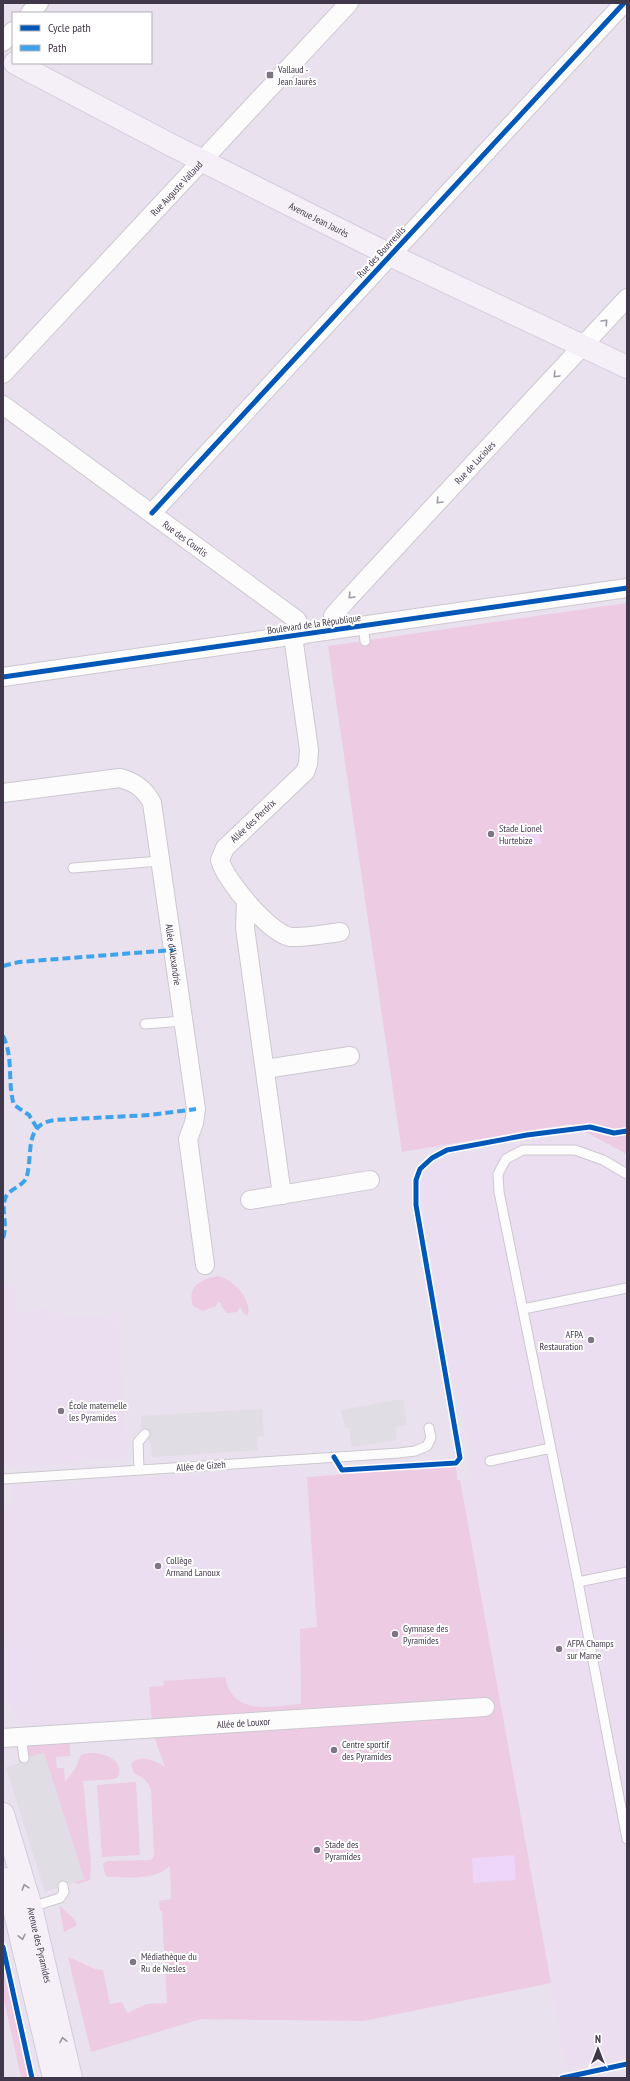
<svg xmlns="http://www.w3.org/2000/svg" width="630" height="2081" viewBox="0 0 630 2081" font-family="'PT Sans Narrow',sans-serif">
	<rect width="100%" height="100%" fill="#f0ecf2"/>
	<!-- residential -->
	<path fill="#e9e1ee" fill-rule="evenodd" d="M3 3H627V2078H3ZM13 13H151V63H13Z"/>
	<!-- education -->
	<path fill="#eadef0" d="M582 1134 627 1160V2056L566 2068 460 1480 471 1478 468 1458 470 1448 466 1429 454 1391 428 1243 422 1190 424 1176 431 1165 445 1159 513 1144Z
		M16 1282 18 1312 49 1309 50 1319 117 1314 127 1454 120 1459 3 1467V1283Z
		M306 1467 317 1627 300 1629 301 1704 260 1707 246 1705 232 1694 225 1677 163 1681 164 1686 150 1688 152 1717 126 1719 121 1722 46 1728 24 1724 17 1719 8 1697 9 1650H5L3 1627V1506L13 1505 12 1486Z"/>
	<!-- green -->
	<path fill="#edcbe3" d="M627 603V1154L570 1124 402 1152 328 646Z
		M217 1276C232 1278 252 1299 248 1315L244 1314 240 1307 237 1312 227 1313 222 1307 221 1303 218 1302 216 1306 203 1311 193 1306C187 1286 200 1280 217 1276Z
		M456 1466 457 1480H460L551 1983 363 2021 201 2019 91 2052 68 1957 95 1969 103 1970 110 2004 122 2002 127 2013 147 2004 167 2003 162 1911H160L159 1901 171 1899 170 1866C154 1881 129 1877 108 1877L105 1875 103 1864 107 1861 150 1860 153 1858 154 1853 151 1790C148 1780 143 1778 134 1773L131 1764C142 1753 154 1761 165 1767L153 1733 149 1687 164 1686 163 1681 225 1677C233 1717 271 1706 301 1704L300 1629 317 1627 307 1477Z
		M68 1742 70 1746V1756L56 1757 57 1768H64L65 1782 75 1769 81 1755C95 1749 126 1757 118 1777L114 1779 83 1781 91 1865 90 1880 77 1884 74 1882 84 1879 44 1753 29 1757 27 1744Z
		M136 1782 140 1855 102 1857 97 1785Z
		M59 1905 74 1919 77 1925 64 1932Z
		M3 1948 31 2078H21L3 1995Z"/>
	<!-- sand -->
	<path fill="#edd6f7" d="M539 831 541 844 517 847 515 835Z
		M514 1855 516 1880 473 1883 472 1858Z"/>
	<!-- parking -->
	<path fill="#e1dde4" d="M403 1399 407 1425 395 1428 397 1440 352 1447 349 1428H345L341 1410Z
		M262 1409 264 1436 257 1437 258 1450 152 1457 151 1444 141 1429V1416Z
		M44 1753 84 1879 45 1892 6 1767 17 1764 24 1758Z"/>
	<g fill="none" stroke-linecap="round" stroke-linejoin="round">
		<!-- service casing -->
		<g stroke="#ccc8cf" stroke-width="11">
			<path id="service" d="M363 626 365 641
				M73 868 160 861
				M145 1024 183 1021
				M627 1174 603 1160 575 1150H523L506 1159 498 1174 499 1192 578 1582 627 1839
				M523 1309 627 1288
				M490 1461 551 1448
				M139 1470 138 1442 145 1434
				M3 1479 399 1453 415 1451 427 1446 431 1438 429 1428
				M578 1582 627 1572
				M21 1736 24 1758
				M31 1907 60 1898 64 1892 63 1886"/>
		</g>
		<!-- minor casing -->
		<g stroke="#ccc8cf" stroke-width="20">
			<g id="minor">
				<path d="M30 13 39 3"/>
				<path d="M3 42 13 31"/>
				<path id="s1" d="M3 374 349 3"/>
				<path id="s2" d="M3 405 297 620 302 635"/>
				<path d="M152 513 624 3"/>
				<path id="s3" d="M333 630V616L346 601 627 298"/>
				<path d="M293 636 309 750 308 764 305 772 225 848 220 860C224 879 271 935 291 937 307 938 325 934 340 932"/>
				<path d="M3 677 627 588"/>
				<path id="s4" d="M3 793 120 778C135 782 145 789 152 803L196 1109 194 1123 188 1139 205 1265"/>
				<path d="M246 902 245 928 282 1195"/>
				<path d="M265 1069 350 1056"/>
				<path d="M250 1200 370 1180"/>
				<path id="s5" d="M3 1738 485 1707"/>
			</g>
		</g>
		<!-- secondary casing -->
		<g stroke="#d5cbdb" stroke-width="24">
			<g id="secondary">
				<path id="s6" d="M15 63 171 145 390 255 627 367"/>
				<path id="s7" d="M3 1814 31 1907 71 2078"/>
				<path d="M7 1879 54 2078"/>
			</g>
		</g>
		<!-- service -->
		<use href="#service" stroke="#fdfcfd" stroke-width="9"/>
		<!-- minor -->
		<use href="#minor" stroke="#fdfcfd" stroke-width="18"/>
		<!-- secondary -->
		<use href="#secondary" stroke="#f5f0f7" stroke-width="22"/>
		<!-- quiet -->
		<path stroke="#3fa3ec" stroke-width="4" stroke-dasharray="8 4" stroke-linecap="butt" d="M3 966 19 962 173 950
			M3 1036C14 1058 7 1083 14 1105L29 1115 37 1128
			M3 1238C8 1225 1 1212 5 1199 7 1190 21 1187 26 1179 34 1156 22 1124 55 1120L150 1115 196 1109"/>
		<!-- cycleway casing -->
		<g stroke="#fff" stroke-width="8">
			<path id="cycleway" d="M152 513 624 3
				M3 677 627 588
				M334 1457 342 1470 456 1463 460 1458 416 1205V1180L420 1169 432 1158 447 1150 527 1135 590 1127 614 1133 627 1131
				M3 1947 32 2078
				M562 2078 627 2064"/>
		</g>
		<!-- cycleway -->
		<use href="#cycleway" stroke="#0057b8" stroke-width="5"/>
	</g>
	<!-- one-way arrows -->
	<defs><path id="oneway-chevron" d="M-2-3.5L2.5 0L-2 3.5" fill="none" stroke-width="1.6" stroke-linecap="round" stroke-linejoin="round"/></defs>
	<g stroke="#9f9aa4">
		<use href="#oneway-chevron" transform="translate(605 322) rotate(-47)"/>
		<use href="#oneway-chevron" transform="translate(556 375) rotate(133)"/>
		<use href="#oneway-chevron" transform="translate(439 501) rotate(133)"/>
		<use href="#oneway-chevron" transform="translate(351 596) rotate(133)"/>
	</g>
	<g stroke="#9b94a0">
		<use href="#oneway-chevron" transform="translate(25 1887) rotate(-107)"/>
		<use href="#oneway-chevron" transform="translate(22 1937) rotate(77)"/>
		<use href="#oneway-chevron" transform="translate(63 2040) rotate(-102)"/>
	</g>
	<!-- markers -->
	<g fill="#7e7685" stroke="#fff" stroke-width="1.5">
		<rect x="266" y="71" width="8" height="8" rx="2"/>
		<circle cx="491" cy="834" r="4"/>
		<circle cx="591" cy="1340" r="4"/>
		<circle cx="61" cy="1411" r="4"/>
		<circle cx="158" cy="1566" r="4"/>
		<circle cx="395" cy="1634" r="4"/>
		<circle cx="559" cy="1649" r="4"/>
		<circle cx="334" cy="1750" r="4"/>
		<circle cx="317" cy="1850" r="4"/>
		<circle cx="133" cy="1962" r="4"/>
	</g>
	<g text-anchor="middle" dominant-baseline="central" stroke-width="4" stroke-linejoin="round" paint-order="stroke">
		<!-- poi labels -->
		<g font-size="10" fill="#41374a" stroke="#fff" text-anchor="start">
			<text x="278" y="69">Vallaud -<tspan x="278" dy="12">Jean Jaurès</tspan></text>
			<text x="499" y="828">Stade Lionel<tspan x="499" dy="12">Hurtebize</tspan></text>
			<text x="583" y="1334" text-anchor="end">AFPA<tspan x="583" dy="12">Restauration</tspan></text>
			<text x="69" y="1405">École maternelle<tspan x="69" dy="12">les Pyramides</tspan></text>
			<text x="166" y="1560">Collège<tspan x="166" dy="12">Armand Lanoux</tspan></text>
			<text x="403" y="1628">Gymnase des<tspan x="403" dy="12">Pyramides</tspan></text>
			<text x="567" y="1643">AFPA Champs<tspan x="567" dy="12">sur Marne</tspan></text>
			<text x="342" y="1744">Centre sportif<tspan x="342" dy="12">des Pyramides</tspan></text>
			<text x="325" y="1844">Stade des<tspan x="325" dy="12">Pyramides</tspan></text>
			<text x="141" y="1956">Médiathèque du<tspan x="141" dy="12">Ru de Nesles</tspan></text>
		</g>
		<!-- street labels -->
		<g font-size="10" fill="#41374a" stroke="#fff">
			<text stroke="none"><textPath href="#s1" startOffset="254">Rue Auguste Vallaud</textPath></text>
			<text stroke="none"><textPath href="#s6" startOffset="342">Avenue Jean Jaurès</textPath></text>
			<text transform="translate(381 252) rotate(-47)">Rue des Bouvreuils</text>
			<text stroke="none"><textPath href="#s3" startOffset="223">Rue de Lucioles</textPath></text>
			<text stroke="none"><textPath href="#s2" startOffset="226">Rue des Courlis</textPath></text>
			<text transform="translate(314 624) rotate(-8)">Boulevard de la République</text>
			<text transform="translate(253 821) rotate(-43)">Allée des Perdrix</text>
			<text stroke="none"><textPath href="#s4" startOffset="313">Allée d'Alexandrie</textPath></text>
			<text transform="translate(201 1466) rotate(-4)">Allée de Gizeh</text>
			<text stroke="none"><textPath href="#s5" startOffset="241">Allée de Louxor</textPath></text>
			<text stroke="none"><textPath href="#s7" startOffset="136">Avenue des Pyramides</textPath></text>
		</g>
	</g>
	<!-- border -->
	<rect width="630" height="2081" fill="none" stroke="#41374a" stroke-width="8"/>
	<!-- legend -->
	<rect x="12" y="12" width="140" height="52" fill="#ffffff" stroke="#b3afb7"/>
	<rect x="20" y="25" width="20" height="6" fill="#0057b8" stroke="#b3afb7"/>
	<text x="48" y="32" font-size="12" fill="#41374a">Cycle path</text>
	<rect x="20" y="45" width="20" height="6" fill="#3fa3ec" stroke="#b3afb7"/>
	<text x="48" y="52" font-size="12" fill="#41374a">Path</text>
	<!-- north arrow -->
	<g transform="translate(598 2049)" stroke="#ffffff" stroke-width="3" paint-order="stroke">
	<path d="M0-3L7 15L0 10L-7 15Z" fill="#41374a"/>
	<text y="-6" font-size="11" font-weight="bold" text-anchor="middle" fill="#41374a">N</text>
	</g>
</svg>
